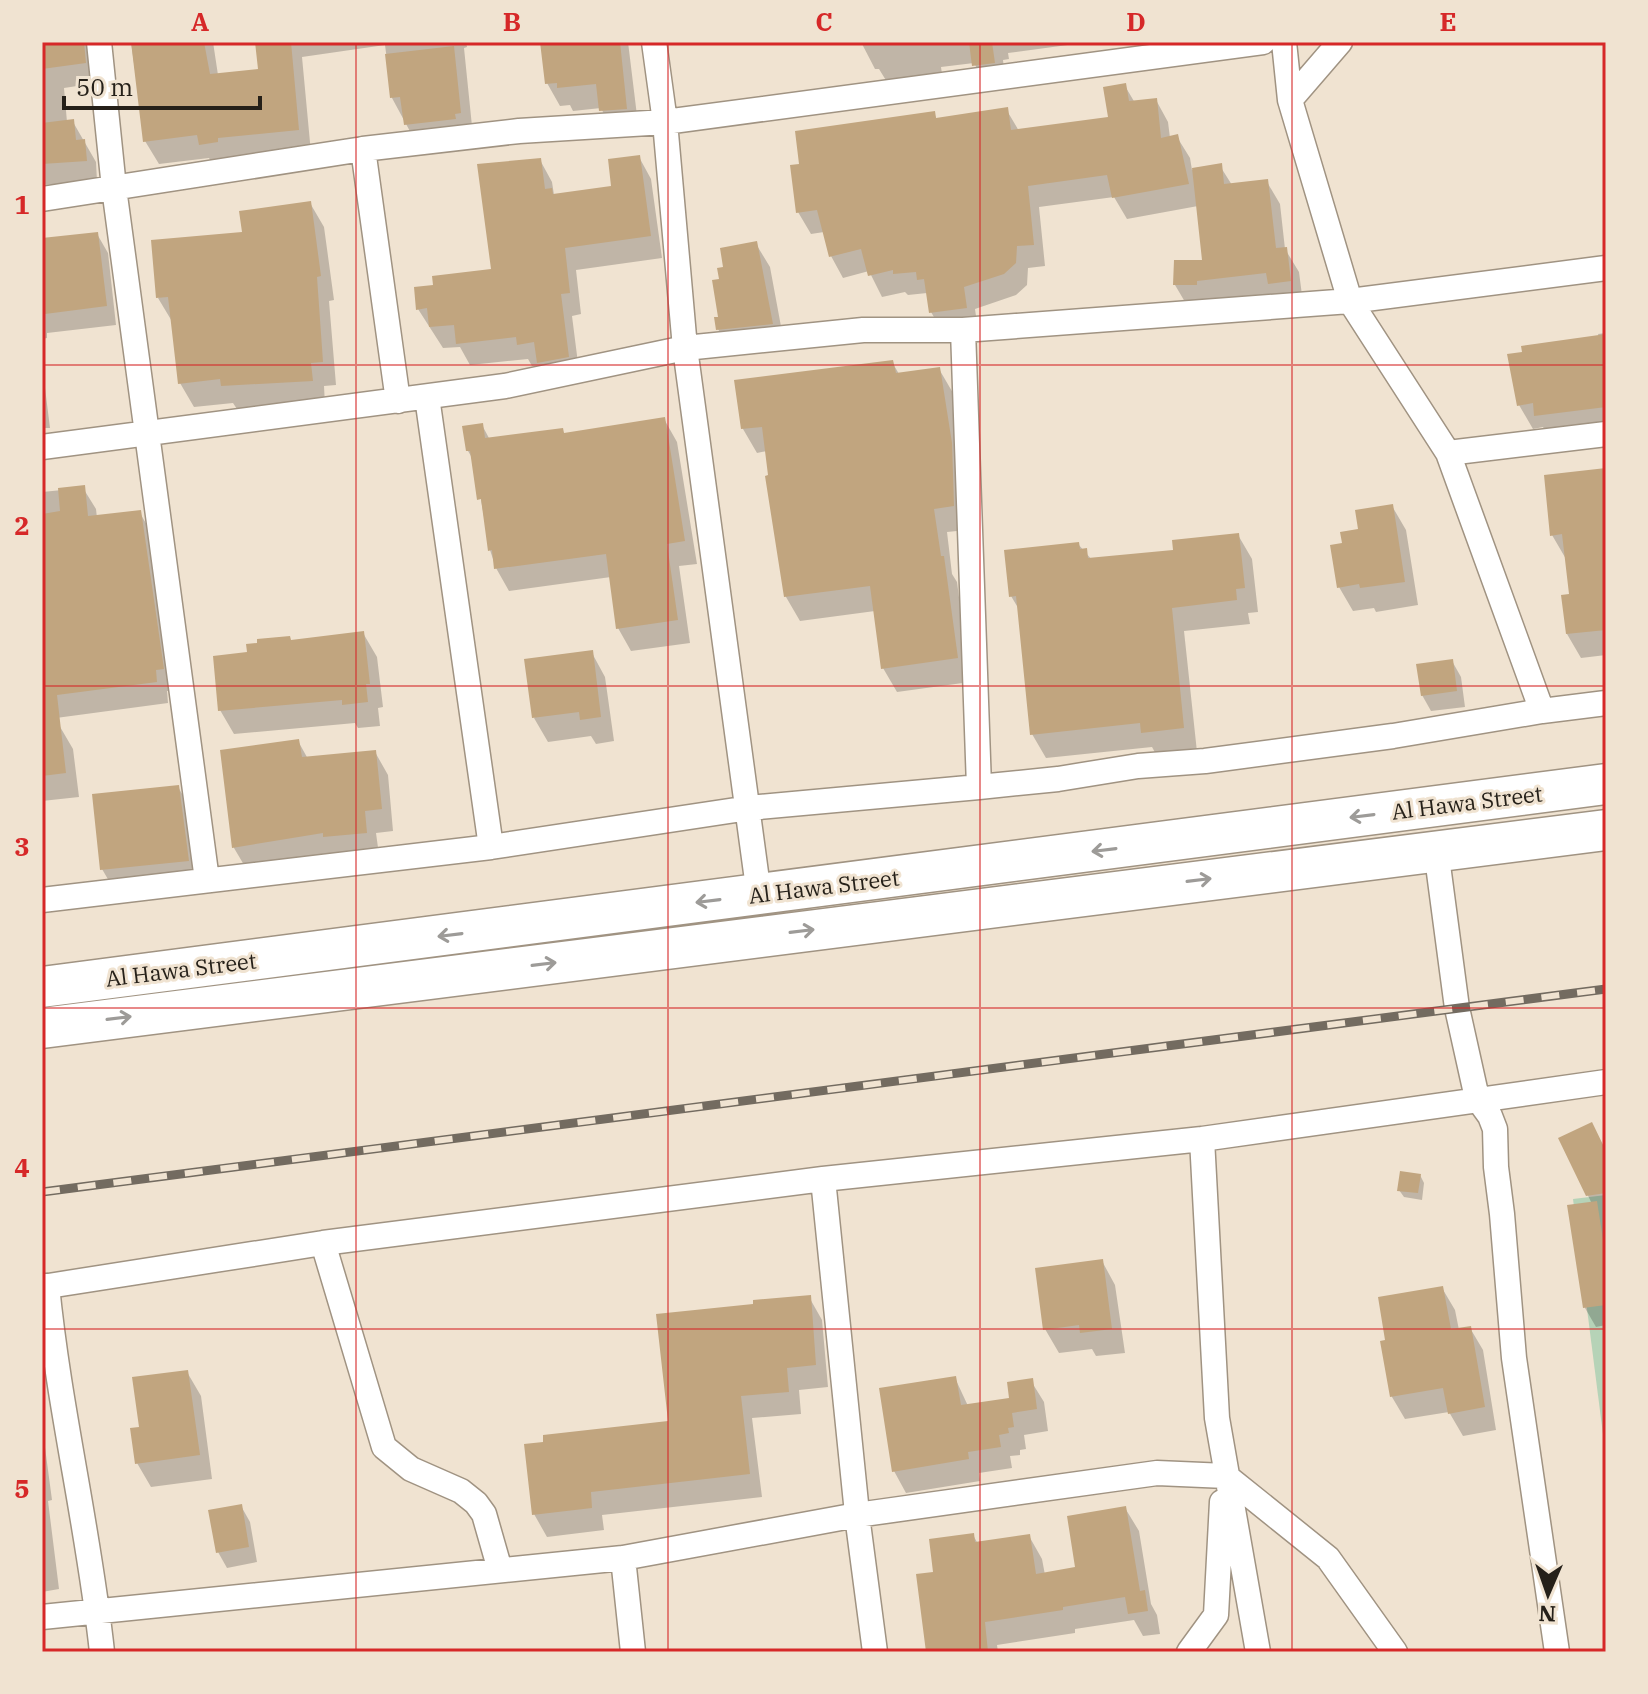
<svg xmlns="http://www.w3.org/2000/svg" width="1648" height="1694" viewBox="0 0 1648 1694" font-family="'IBM Plex Serif',serif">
	<rect width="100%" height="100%" fill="#f0e3d1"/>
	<!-- green -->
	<path fill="#b6d3b7" d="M1606 1195V1458L1573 1199Z"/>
	<!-- shadow -->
	<path fill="#0003" d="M42 42H95L97 83 64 88 67 122H73L96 162 97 181 42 185Z
		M131 42H213L218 75 260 71 257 42H466L467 47 464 48 473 136 419 148 392 98 385 45 302 57 311 153 214 167 209 158 159 164 145 141Z
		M542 42H628L639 132 614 134 601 108 573 111 570 105 560 106 547 83Z
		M861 42H1074L1075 44 1008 53 1009 59 1003 60 1006 86 988 88 974 63 941 67 943 81 887 82 879 69H875Z
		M1125 86 1135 103 1156 100 1168 122 1170 138 1177 137 1190 158 1192 170 1220 166 1232 185 1267 182 1280 204 1285 249 1299 272 1303 303 1188 307 1175 285 1204 262 1198 206 1127 219 1114 197 1039 207 1045 266 1028 268 1027 285 1016 295 975 309 978 330 944 334 931 312 927 293 908 295 905 292 882 297 869 271 843 278 831 256 824 232 811 234 798 212 934 113 937 120 1006 109 1019 131 1110 119Z
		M639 157 651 179 662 258 576 270 581 314 572 316 580 379 551 384 540 365 532 366 528 359 470 365 460 347 443 348 418 309 435 287 493 271 540 160 552 182 554 195 614 187Z
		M310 203 324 227 334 300 329 301 336 385 324 386 325 405 237 409 233 403 194 407 180 383 173 323 158 298 244 233Z
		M97 234 108 253 116 325 47 333V338L42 339V240Z
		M756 244 770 267 785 348 732 353 718 329 725 268Z
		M1606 333V432L1550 439 1543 427 1533 429 1519 405 1599 337 1598 334Z
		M892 362 899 374 939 369 953 393 965 469 967 530 947 532 952 574 957 582 970 682 897 692 883 668 875 611 800 621 786 597 767 451 757 453 743 429 736 381Z
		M42 364 50 428H42Z
		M664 419 677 442 697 564 679 566 690 643 631 651 618 628 611 577 509 591 496 568 490 550 474 461 468 451 482 425 490 440 562 430 565 435Z
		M1606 470V655L1581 658 1567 634 1571 596 1566 559 1552 535Z
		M83 488 96 509 97 518 140 513 152 534 175 691H167L168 703 56 718 42 703V492Z
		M1392 506 1406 530 1418 605 1376 612 1374 608 1353 611 1339 587 1344 545Z
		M1238 535 1252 559 1258 612 1248 613 1250 624 1184 631 1197 752 1157 756 1152 747 1046 758 1032 734 1020 611 1011 596 1078 544 1092 560 1175 551Z
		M363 633 377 657 383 707 378 708 380 726 358 728 355 723 234 734 220 710 250 654Z
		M592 653 605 677 614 741 596 744 591 736 548 742 534 718Z
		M1452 661 1461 677 1465 707 1431 711 1422 695Z
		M59 725 73 749 79 797 42 801V727Z
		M298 741 308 759 375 752 388 775 393 831 376 833 379 855 247 870 234 848 222 752Z
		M178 787 192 811 202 884 116 893 102 869Z
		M1561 1139 1606 1152V1325L1596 1327 1585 1308 1592 1204Z
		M1420 1175 1424 1183 1422 1200 1404 1197 1399 1190Z
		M1102 1261 1115 1285 1125 1353 1096 1356 1092 1349 1059 1353 1045 1329Z
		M1442 1288 1455 1310 1459 1330 1470 1328 1483 1350 1496 1430 1463 1436 1449 1412 1405 1419 1392 1397 1383 1343 1387 1342Z
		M809 1297 822 1320 828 1387 799 1390 801 1414 752 1418 762 1497 602 1515 604 1530 547 1537 534 1514 670 1422Z
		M187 1372 201 1396 212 1479 151 1487 137 1463 141 1428Z
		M955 1378 968 1406 1012 1400 1031 1381 1044 1402 1048 1431 1024 1435 1026 1449 1020 1450V1455L1010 1456 1012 1468 979 1473 980 1481 906 1493 894 1471Z
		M42 1425 52 1500 48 1501 59 1589 42 1592Z
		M241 1506 250 1522 257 1562 227 1568 218 1552Z
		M1125 1508 1139 1531 1151 1604 1157 1615 1160 1634 1143 1636 1134 1620 1075 1629V1633L997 1645 998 1652H957L935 1573 973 1535 978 1544 1029 1536 1042 1559 1045 1575 1078 1569Z"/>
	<!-- building -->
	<path fill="#c1a57f" d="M42 42H84L86 63 42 69Z
		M131 42H204L210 74 258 69 255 42H291L299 130 218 138V142L199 145 197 135 143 142Z
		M540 42H620L627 109 599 111 596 84 557 88V83L545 84Z
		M969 42H992L995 63 972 66Z
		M454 46 461 113 455 114 456 119 404 125 400 97 390 98 385 54Z
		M1126 83 1129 101 1157 98 1161 138 1178 134 1189 184 1112 198 1107 175 1028 186 1034 245 1017 246 1016 263 1004 274 964 287 967 308 929 313 924 279 917 280 916 272 893 274V270L868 276 861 249 829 257 817 210 796 213 790 165 799 164 795 131 935 111 936 118 1008 107 1011 130 1108 117 1103 87Z
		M74 119 76 140 85 139 87 161 42 164V123Z
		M640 155 651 236 565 248 570 293 561 294 569 357 537 363 534 342 517 345 516 337 456 344 454 325 429 327 427 308 416 310 414 287 433 285 432 276 491 269 477 164 541 158 545 189 552 188 553 194 611 186 608 159Z
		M1222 163 1224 184 1268 179 1276 248 1287 247 1291 281 1268 284 1266 273 1197 281V285H1173L1174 260H1202L1192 168Z
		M311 201 321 276 317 277 323 362 311 363 313 381 221 386 220 379 178 384 168 297 156 298 151 240 242 232 239 211Z
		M98 232 107 306 45 314 42 238Z
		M757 241 773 324 716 330 714 317H718L712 280 719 279 717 268 723 267 720 248Z
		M1606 334V407L1534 416 1533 403 1517 406 1507 354 1522 352 1521 346Z
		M893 360 896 373 940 367 952 443 954 506 934 509 941 556H944L958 658 881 669 870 586 784 597 765 476 768 475 762 427 741 429 734 380Z
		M665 417 685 541 667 544 678 620 616 629 606 554 494 569 492 550 488 551 481 499 477 500 470 451H466L462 426 483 423 485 438 563 428 564 433Z
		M1606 468V630L1566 634 1561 595 1569 594 1562 534 1550 536 1544 475Z
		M85 485 88 516 141 510 164 669 156 670 157 682 57 695 66 773 42 776V514L60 511 58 488Z
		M1393 504 1405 582 1360 588 1359 584 1337 588 1330 545 1342 543 1340 532 1358 529 1355 510Z
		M1239 533 1245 588 1236 589 1237 600 1172 608 1184 728 1141 733 1140 723 1030 735 1016 596 1009 597 1004 550 1079 542 1080 549 1087 548 1088 558 1173 550 1172 540Z
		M364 631 370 684H366L368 702 342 705V700L218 711 213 656 247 652 246 644 257 643V639L290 636 291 640Z
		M593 650 601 717 580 720 579 712 532 718 524 659Z
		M1453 659 1457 691 1421 696 1416 664Z
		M299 739 302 757 376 750 382 809 365 811 367 833 323 837V833L232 848 220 750Z
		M179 785 189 861 100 870 92 794Z
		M1592 1122 1606 1151V1193L1586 1196 1558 1138Z
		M1400 1171 1421 1174 1418 1193 1397 1191Z
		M1597 1201 1606 1259V1305L1583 1308 1567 1205Z
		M1103 1259 1112 1329 1080 1333 1079 1325 1043 1330 1035 1268Z
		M1443 1286 1451 1329 1471 1326 1485 1407 1448 1414 1443 1388 1390 1397 1380 1341 1385 1340 1378 1297Z
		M811 1295 816 1365 787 1368 789 1392 741 1396 750 1474 591 1492 592 1508 532 1515 524 1444 543 1442V1435L668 1421 656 1314 753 1304V1300Z
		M188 1370 200 1455 135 1464 130 1428 139 1427 132 1377Z
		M956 1376 961 1405 1009 1398 1007 1382 1033 1378 1037 1409 1012 1413 1014 1427 1008 1428 1009 1433 999 1435 1001 1447 968 1452 969 1459 892 1472 879 1388Z
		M242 1504 249 1547 216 1553 208 1510Z
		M1126 1506 1140 1591 1145 1590 1148 1611 1128 1614 1125 1597 1063 1607V1610L985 1622 988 1652H926L916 1574 933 1572 929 1539 974 1533 975 1542 1030 1534 1036 1574 1075 1567 1067 1516Z"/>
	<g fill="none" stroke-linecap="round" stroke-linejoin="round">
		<!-- minor casing -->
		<g stroke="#a09382" stroke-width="27">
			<path id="minor" d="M99 42 114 188 207 880
				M654 42 665 122 685 348 759 895
				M1284 42 1290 100 1350 301 1448 453 1542 711
				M1290 100 1340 42
				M363 149 398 401
				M42 199 363 149 519 131 665 122 1263 42
				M963 330 979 787
				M427 397 491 847
				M42 447 505 386 685 348 863 330H963L1350 301 1606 268
				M1448 453 1606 434
				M1436 850 1457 1008 1477 1098 1490 1116 1495 1129 1496 1167 1502 1214 1514 1358 1557 1652
				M42 900 491 847 749 808 979 787 1058 779 1138 766 1205 761 1393 736 1542 711 1606 703
				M1202 1139 1217 1418 1258 1652
				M823 1179 858 1523 875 1652
				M323 1243 384 1447 411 1469 461 1491 476 1503 484 1514 500 1570
				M47 1286C59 1409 89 1529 102 1652
				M42 1287 323 1243 823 1179 1202 1139 1606 1082
				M623 1558 633 1652
				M42 1617 623 1558 857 1515 1157 1473 1226 1476 1328 1558 1395 1652
				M1189 1652 1216 1615 1222 1502"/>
		</g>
		<!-- trunk casing -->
		<g stroke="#a09382" stroke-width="43">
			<path id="trunk" d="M42 987 1606 784
				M42 1028 1606 830"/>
		</g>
		<!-- minor -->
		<use href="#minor" stroke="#fff" stroke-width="24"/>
		<!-- trunk -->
		<use href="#trunk" stroke="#fff" stroke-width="40"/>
		<!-- rail casing -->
		<g stroke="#736b60" stroke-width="9">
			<path id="rail" d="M42 1192 1606 989"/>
		</g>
		<!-- rail -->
		<use href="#rail" stroke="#f0e3d1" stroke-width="6" stroke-dasharray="18" stroke-linecap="butt"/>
	</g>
	<!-- one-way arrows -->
	<defs><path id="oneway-shaft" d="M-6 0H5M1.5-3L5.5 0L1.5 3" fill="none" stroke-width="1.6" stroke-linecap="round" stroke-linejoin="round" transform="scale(2)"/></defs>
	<g stroke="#9d9b98">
		<use href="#oneway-shaft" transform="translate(1362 816) rotate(173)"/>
		<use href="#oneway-shaft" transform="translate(1104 850) rotate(173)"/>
		<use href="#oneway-shaft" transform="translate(1199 880) rotate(-7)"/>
		<use href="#oneway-shaft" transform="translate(708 901) rotate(173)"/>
		<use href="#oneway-shaft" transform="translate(802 931) rotate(-7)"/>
		<use href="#oneway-shaft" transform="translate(450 935) rotate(173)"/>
		<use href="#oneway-shaft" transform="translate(544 964) rotate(-7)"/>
		<use href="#oneway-shaft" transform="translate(119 1018) rotate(-7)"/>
	</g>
	<!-- grid -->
	<path fill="none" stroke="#d62828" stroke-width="2" stroke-opacity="0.55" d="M356 42V1652M668 42V1652M980 42V1652M1292 42V1652M42 365H1606M42 686H1606M42 1008H1606M42 1329H1606"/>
	<g text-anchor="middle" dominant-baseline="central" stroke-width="6" stroke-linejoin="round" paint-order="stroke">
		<!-- street labels -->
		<g font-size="22" fill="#252019" stroke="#f0e3d1">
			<text transform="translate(1467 802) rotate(-7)">Al Hawa Street</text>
			<text transform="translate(824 886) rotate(-7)">Al Hawa Street</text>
			<text transform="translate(181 969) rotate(-7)">Al Hawa Street</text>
		</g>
	</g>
	<!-- border -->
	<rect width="1648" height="1694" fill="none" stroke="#f0e3d1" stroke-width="88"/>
	<!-- north arrow -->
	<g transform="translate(1548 1594) rotate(182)" stroke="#f0e3d1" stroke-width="6" paint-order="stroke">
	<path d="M0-6L14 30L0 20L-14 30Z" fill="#252019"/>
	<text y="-12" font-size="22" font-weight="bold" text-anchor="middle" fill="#252019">N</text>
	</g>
	<!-- scale -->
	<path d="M64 96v12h196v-12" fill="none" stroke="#252019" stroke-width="4"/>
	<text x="76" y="96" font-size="24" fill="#252019" stroke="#f0e3d1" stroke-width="6" paint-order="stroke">50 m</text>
	<rect x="44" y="44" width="1560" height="1606" fill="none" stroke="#d62828" stroke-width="3"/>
	<g font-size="26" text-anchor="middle" font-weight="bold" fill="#d62828">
		<text x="200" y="31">A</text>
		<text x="512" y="31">B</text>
		<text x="824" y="31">C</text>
		<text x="1136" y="31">D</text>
		<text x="1448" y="31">E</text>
		<text x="22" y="214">1</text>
		<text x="22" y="535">2</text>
		<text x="22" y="856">3</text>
		<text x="22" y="1177">4</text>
		<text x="22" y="1498">5</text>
	</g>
</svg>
